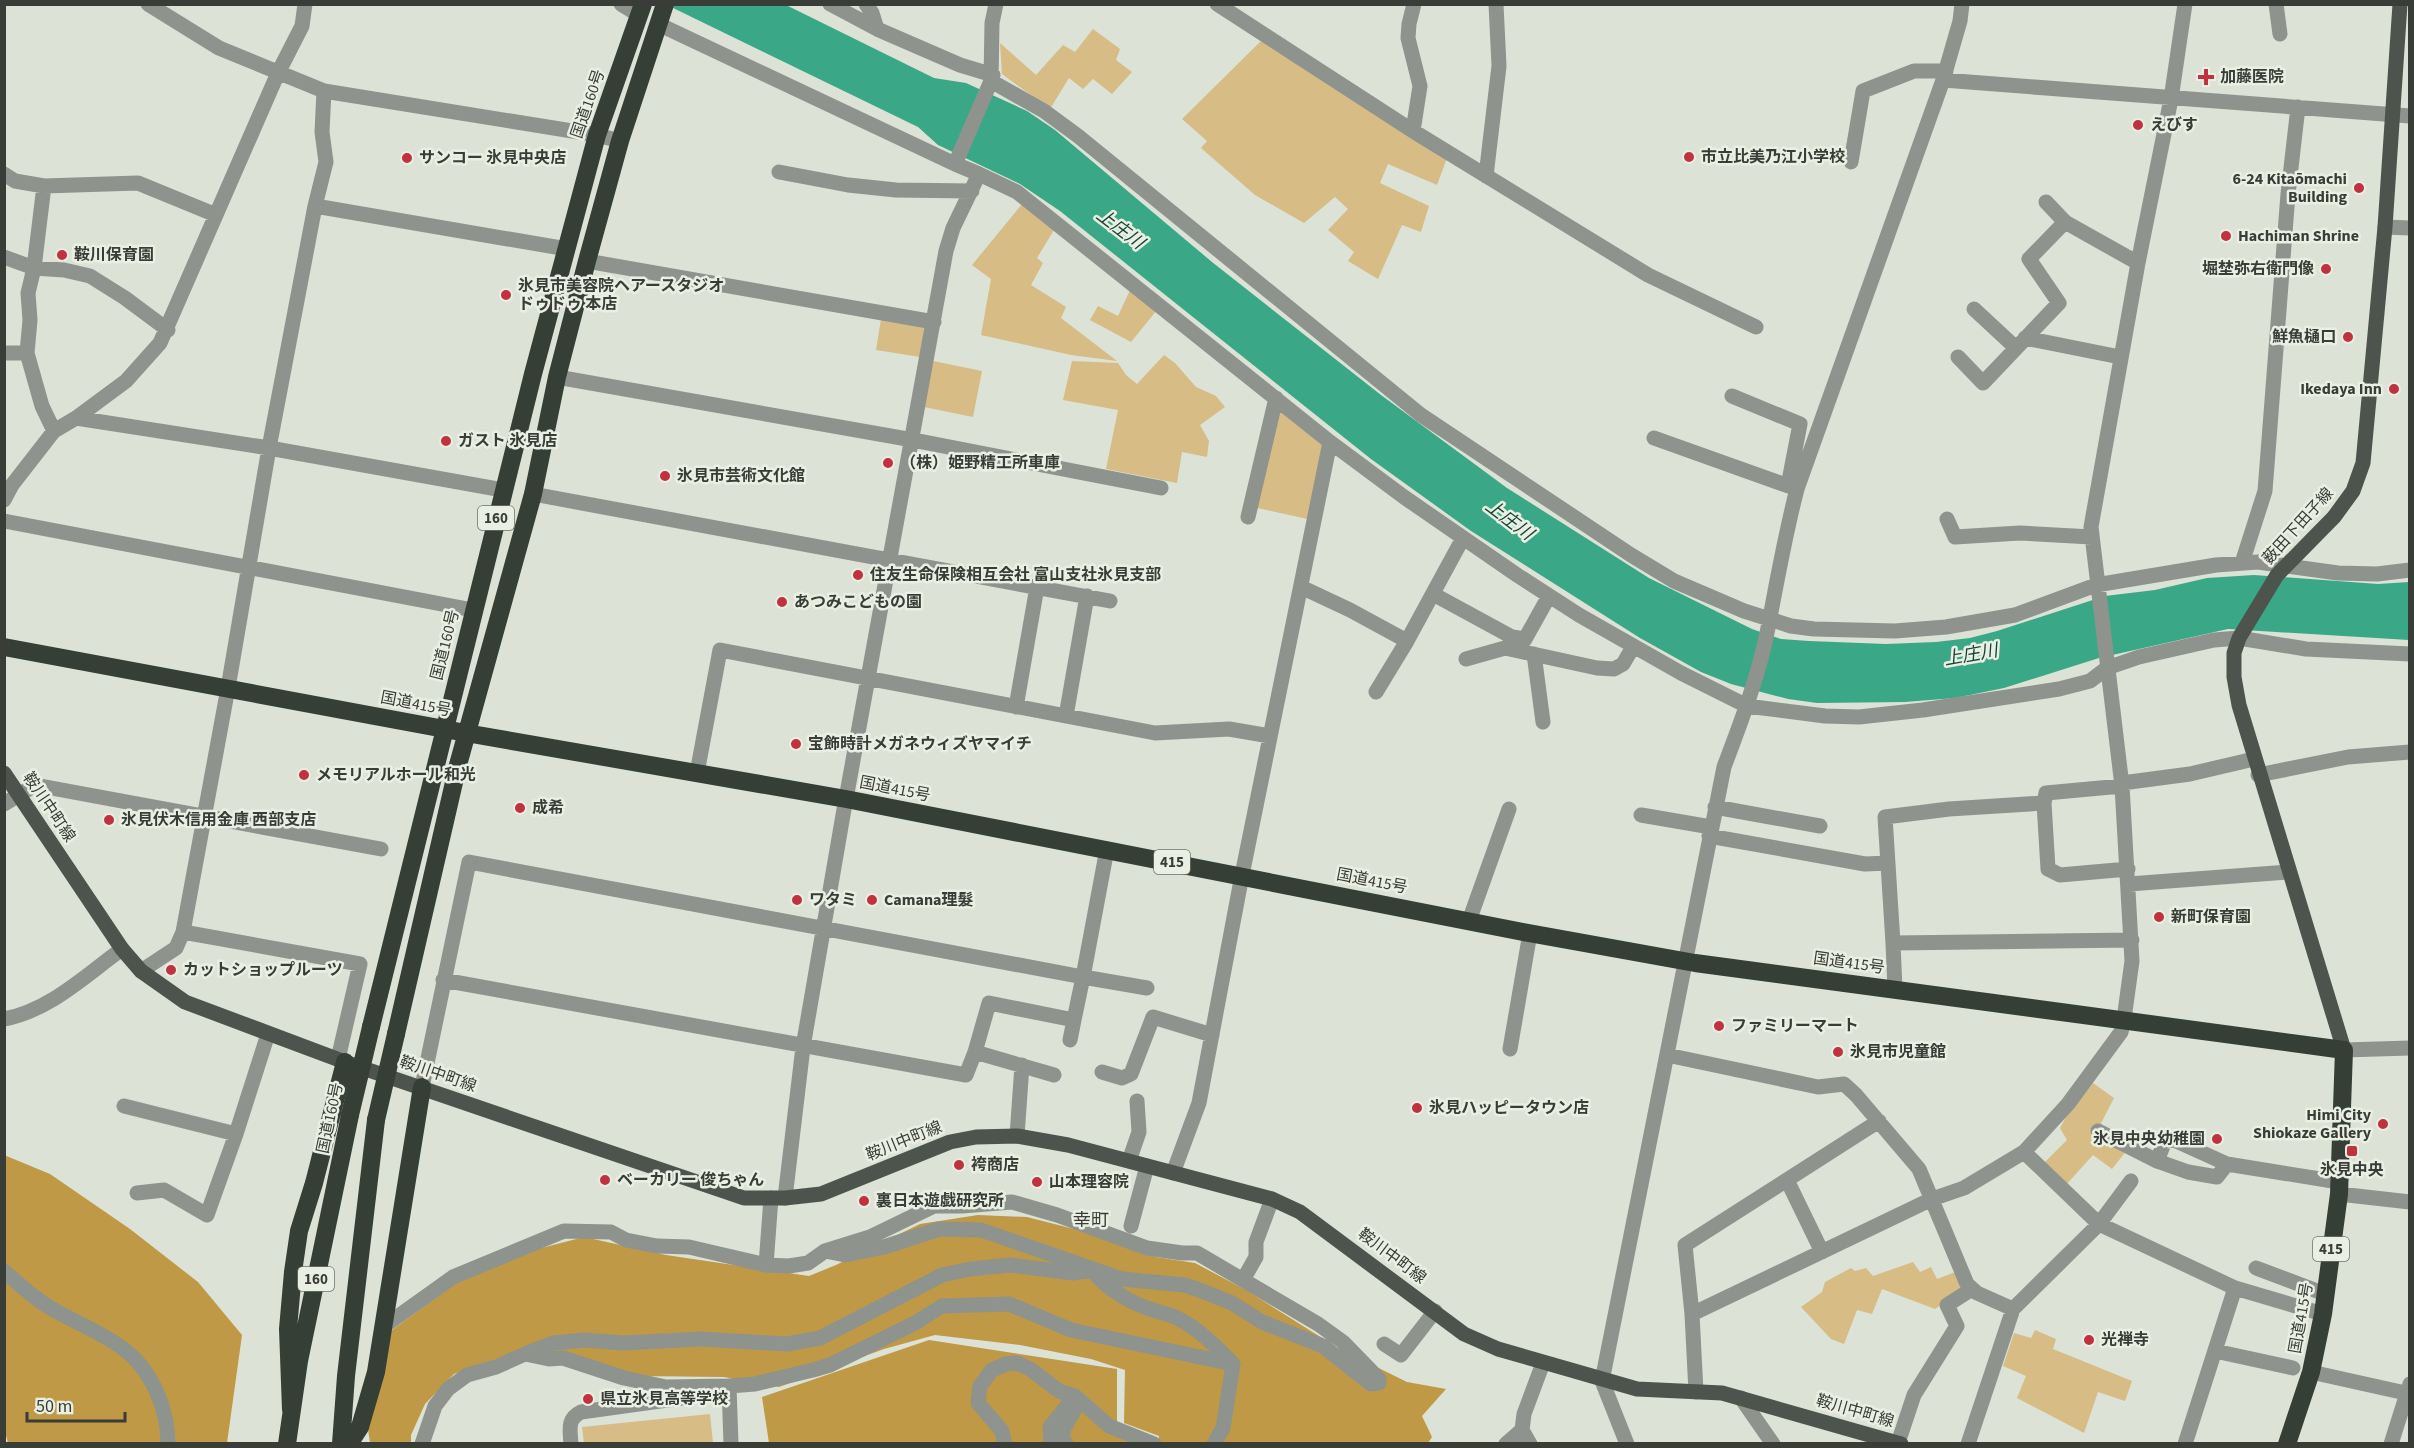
<svg xmlns="http://www.w3.org/2000/svg" width="2414" height="1448" viewBox="0 0 2414 1448" font-family="'Source Sans 3','Noto Sans JP',sans-serif">
	<rect width="100%" height="100%" fill="#dce2d5"/>
	<!-- green -->
	<path fill="#d7bc86" d="M1093 29 1120 49 1116 60 1132 72 1112 94 1093 79 1083 89 1069 78 1050 109 1002 74 1000 43 1036 75 1063 45 1075 52Z
		M1261 41 1447 158 1437 185 1388 164 1380 183 1429 206 1421 232 1402 225 1378 279 1348 261 1354 252 1328 230 1348 209 1335 197 1304 223 1255 195 1201 148 1207 141 1182 119Z
		M1022 204 1054 230 1037 258 1043 263 1031 285 1066 307 1061 318 1117 361 1071 355 981 335 991 279 972 265Z
		M1131 288 1157 310 1131 342 1090 320 1098 306 1118 316Z
		M881 319 925 327 920 357 876 350Z
		M1164 355 1175 363 1196 387 1216 396 1225 407 1200 425 1209 441 1207 457 1182 452 1177 483 1106 469 1118 410 1063 400 1072 361 1118 363 1126 375 1137 384Z
		M933 361 982 371 973 417 924 407Z
		M1277 402 1328 442 1312 520 1253 507Z
		M2093 1083 2114 1098 2096 1133 2127 1150 2112 1169 2093 1155 2065 1186 2043 1164 2067 1140 2060 1128 2067 1115Z
		M1913 1262 1920 1272 1931 1267 1937 1279 1958 1271 1966 1288 1935 1309 1882 1289 1872 1314 1857 1310 1844 1344 1831 1339 1801 1307 1822 1292 1825 1282 1851 1268 1855 1271 1866 1268 1873 1276Z
		M2035 1330 2056 1339 2053 1349 2132 1381 2125 1401 2098 1392 2084 1433 2017 1398 2026 1376 2003 1366 2014 1333 2031 1338Z
		M710 1414 713 1443H584L582 1427Z"/>
	<!-- forest -->
	<path fill="#bf9945" d="M4 1155 50 1174 130 1229 198 1282 242 1335 227 1443H8L4 1428Z
		M978 1215 1027 1217 1078 1230 1156 1257 1195 1263 1246 1290 1338 1348 1407 1382 1446 1389 1422 1416 1432 1437 1428 1443 1159 1444V1436L1124 1423 1125 1370 1091 1359 1020 1345 935 1335 884 1349 779 1387 724 1377 636 1376 532 1347 454 1374 425 1404 411 1435V1443H370L368 1429 388 1333 456 1283 530 1251 584 1237 666 1255 809 1276 836 1265 920 1224Z
		M929 1340 1117 1369V1426L1145 1443H769L762 1397Z"/>
	<!-- water -->
	<path fill="#3aa887" d="M667 5H786L934 78 966 83 1027 111 1055 130 1212 262 1381 395 1507 488 1649 578 1752 629 1781 639 1809 641 1886 644 1936 642 1970 638 1997 631 2105 596 2155 590 2207 578 2254 575 2378 584 2409 582V640L2228 629 2099 658 2004 688 1955 698 1905 702 1817 703 1788 699 1731 684 1701 672 1640 638 1471 531 1371 459 1060 211 1020 184 938 145 918 127Z"/>
	<g fill="none" stroke-linecap="round" stroke-linejoin="round">
		<!-- minor -->
		<path stroke="#8e938e" stroke-width="15" d="M148 4 219 48 324 91 597 135 620 141
			M621 4 639 15
			M830 4 877 29
			M866 4 872 13 877 29 960 65 993 75
			M996 4 992 23 991 81 1044 111 1078 136 1421 415 1631 555 1674 581 1744 611 1791 626 1814 629 1895 631 1946 627 2015 615 2096 585 2216 565 2258 562 2338 573 2377 574 2410 570
			M1217 4 1413 131 1648 275 1756 327
			M2276 4 2280 34
			M658 24 955 164
			M1943 80 2410 116
			M1413 131 1420 86 1408 38 1409 24 1414 4
			M1851 162 1863 91 1914 71H1946
			M779 172 848 185 896 190 972 191
			M4 174 15 181 44 186 138 183 216 215
			M979 174 955 164 991 81
			M1486 176 1499 66 1496 4
			M44 186 34 268 28 293 30 320 27 353 42 406 54 431
			M2046 202 2065 222 2138 263
			M315 206 567 249
			M2385 227 2410 228
			M4 257 34 268 64 270 90 276 125 298 168 330
			M587 261 934 322
			M1974 309 2016 348
			M2025 338 2120 357
			M4 353H27
			M1958 357 1983 383 2059 303 2029 259 2065 222
			M557 377 913 440 1161 488
			M1732 396 1800 424 1788 486
			M76 418 269 448 503 490
			M1654 438 1797 489
			M533 494 1110 601
			M4 500 12 485 54 431 76 418 126 381 160 343 278 73 302 26 305 4
			M1248 517 1276 398
			M1947 519 1955 537 2020 533 2092 537
			M4 521 473 610
			M2242 563 2265 491 2288 194 2298 107
			M1301 587 1350 610 1407 641
			M1433 594 1512 637 1525 639 1549 596
			M1534 654 1543 722
			M1466 659 1505 648 1597 668 1614 669 1623 664 1633 647
			M1376 692 1407 641 1463 538
			M1016 707 1037 587
			M1066 716 1087 596
			M697 773 720 650 1155 733 1229 729 1270 736
			M2258 775 2348 757 2410 752
			M2122 783 2190 774 2254 759
			M2044 803 2048 869 2060 875 2128 869
			M4 804 35 785 381 849
			M1715 807 1820 826
			M1641 815 1711 827
			M1709 836 1865 864 1888 863
			M2129 884 2289 872
			M1469 921 1509 809
			M183 932 360 964 338 1059
			M1893 943 1885 817 1949 809 2044 803 2046 793 2122 786
			M141 971 176 948 183 932 228 688 269 448 315 206 326 162 322 132 324 91
			M443 980 966 1075 975 1052 1054 1075
			M1895 989 1893 943 2132 940
			M4 1019C49 1011 86 975 122 949
			M1074 1020 1083 977 1147 988
			M1510 1049 1530 933
			M2344 1050 2410 1048
			M975 1052 989 1003 1074 1020 1070 1040
			M1667 1055 1818 1087 1844 1084 1856 1095 1919 1169 1967 1284 1977 1293 2013 1309
			M1102 1072 1122 1078 1131 1074 1153 1017 1212 1035
			M422 1087 469 862 1083 977 1107 849
			M124 1106 236 1134 268 1034
			M2098 1131 2157 1161
			M1017 1136 1022 1065
			M2024 1152 2099 1224 2235 1288 2323 1314
			M1129 1161 1139 1132 1137 1101
			M2227 1164 2174 1140 2165 1141 2157 1161 2188 1172 2217 1177 2227 1164 2339 1182
			M1173 1173 1199 1103 1242 875 1330 442
			M1787 1180 1822 1252
			M137 1193 164 1190 207 1215 236 1134
			M2339 1194 2410 1202
			M771 1198 766 1265 789 1266 808 1263 825 1251 870 1237 934 1206H962L1012 1202 1057 1215 1147 1248 1182 1253H1197L1318 1324 1343 1342 1379 1379V1383L1371 1384 1323 1346 1262 1322 1232 1303 1197 1289 1184 1285 1122 1279 981 1230 939 1229 884 1247 845 1255 825 1251
			M785 1198 803 1047 843 815 946 251 953 228 979 174 1017 192 1330 442 1404 497 1517 575 1579 615 1681 673 1747 706 1825 716 1859 717 1923 710 2059 689 2090 681 2107 668 2139 657 2214 640 2239 638 2306 649 2410 654
			M1131 1226 1147 1166
			M2256 1268 2325 1294
			M4 1271C21 1286 37 1301 56 1311 77 1323 100 1332 121 1347 151 1368 168 1408 168 1444
			M1243 1280 1256 1257V1242L1272 1199
			M1692 1314 1932 1199 1964 1188 2024 1152 2068 1104 2121 1032 2124 1019 2132 961 2122 786 2091 527 2138 263 2171 99 2185 4
			M383 1327 453 1277 564 1231 611 1232 626 1240 657 1246 689 1247 766 1265
			M1384 1344 1401 1355 1435 1311
			M2215 1351 2293 1368
			M525 1354 553 1343 585 1340 623 1343 702 1339 787 1344 820 1338 942 1275 970 1269 1010 1265 1073 1273 1092 1270C1107 1289 1130 1303 1153 1310 1161 1313 1169 1314 1175 1317 1198 1328 1216 1346 1233 1364
			M2311 1372 2410 1394
			M1696 1392 1692 1314 1685 1245 1879 1121
			M1741 1398 1773 1444
			M1522 1430 1530 1444
			M1898 1443 1914 1395 1957 1326 1947 1305 1972 1289
			M422 1444 435 1406 448 1389 467 1375 496 1367 525 1354 549 1359 563 1358 624 1378 666 1387 729 1386 731 1444
			M571 1444C570 1429 567 1419 581 1412L689 1397 729 1386 755 1384 813 1370 830 1365 915 1323 942 1306 1009 1304 1071 1330 1233 1364 1223 1428 1214 1444
			M1005 1444 1002 1431 978 1403 980 1386 992 1370 1006 1364 1017 1363 1030 1369 1059 1391 1075 1396 1109 1426 1154 1444
			M1051 1444 1050 1427 1075 1396
			M1066 1444 1063 1440V1430L1077 1405
			M1506 1444 1522 1430 1524 1414 1543 1363
			M1627 1444 1602 1381 1724 767C1741 722 1759 675 1768 628 1777 581 1785 535 1797 489L1943 80 1960 21 1962 4
			M1968 1444 2013 1309 2099 1224 2131 1181
			M2185 1444 2235 1288
			M2391 1444 2410 1384"/>
		<!-- major -->
		<path stroke="#4c544d" stroke-width="15" d="M4 773 122 949 141 971 185 1002 345 1062 744 1198H785L821 1194 950 1142 976 1137 1017 1136 1068 1145 1272 1199 1300 1212 1464 1334 1498 1349 1637 1389 1722 1393 1901 1444
			M2344 1050 2239 705 2234 677V653L2239 638 2277 575 2334 517 2353 491 2363 463 2385 227 2400 4"/>
		<!-- highway -->
		<path stroke="#353f36" stroke-width="18" d="M4 647 466 733 846 799 1523 932 1695 963 2344 1050 2339 1194 2323 1314 2311 1372 2287 1444
			M371 1027 533 374 597 135 643 4
			M396 1034 458 765 533 494 557 377 587 261 620 141 665 4
			M291 1410 288 1329 293 1272 299 1231 314 1183 345 1062
			M287 1444 299 1361 350 1115
			M341 1444 346 1376 376 1120
			M349 1444 360 1427 376 1372 422 1087"/>
		<!-- highway-bridge -->
		<path stroke="#353f36" stroke-width="18" d="M350 1115 371 1027
			M376 1120 396 1034"/>
	</g>
	<!-- markers -->
	<g fill="#c1313f" stroke="#e9efe2" stroke-width="2">
		<path d="M2203 68h6v6h6v6h-6v6h-6v-6h-6v-6h6z"/>
		<circle cx="2138" cy="125" r="6"/>
		<circle cx="1689" cy="157" r="6"/>
		<circle cx="407" cy="158" r="6"/>
		<circle cx="2359" cy="188" r="6"/>
		<circle cx="2226" cy="236" r="6"/>
		<circle cx="62" cy="255" r="6"/>
		<circle cx="2326" cy="269" r="6"/>
		<circle cx="506" cy="295" r="6"/>
		<circle cx="2348" cy="337" r="6"/>
		<circle cx="2394" cy="389" r="6"/>
		<circle cx="446" cy="441" r="6"/>
		<circle cx="888" cy="463" r="6"/>
		<circle cx="665" cy="476" r="6"/>
		<circle cx="858" cy="575" r="6"/>
		<circle cx="782" cy="602" r="6"/>
		<circle cx="796" cy="744" r="6"/>
		<circle cx="304" cy="775" r="6"/>
		<circle cx="520" cy="808" r="6"/>
		<circle cx="109" cy="820" r="6"/>
		<circle cx="797" cy="900" r="6"/>
		<circle cx="872" cy="900" r="6"/>
		<circle cx="2159" cy="917" r="6"/>
		<circle cx="171" cy="970" r="6"/>
		<circle cx="1719" cy="1026" r="6"/>
		<circle cx="1838" cy="1052" r="6"/>
		<circle cx="1417" cy="1108" r="6"/>
		<circle cx="2383" cy="1124" r="6"/>
		<circle cx="2217" cy="1139" r="6"/>
		<rect x="2346" y="1145" width="12" height="12" rx="3"/>
		<circle cx="959" cy="1165" r="6"/>
		<circle cx="605" cy="1180" r="6"/>
		<circle cx="1037" cy="1182" r="6"/>
		<circle cx="864" cy="1201" r="6"/>
		<circle cx="2089" cy="1340" r="6"/>
		<circle cx="588" cy="1399" r="6"/>
	</g>
	<g text-anchor="middle" dominant-baseline="central" stroke-width="5" stroke-linejoin="round" paint-order="stroke">
		<!-- shield labels -->
		<g fill="#e9efe2" stroke="#6e726a" stroke-width="1.5">
			<rect x="478" y="506" width="36" height="24" rx="4.5"/>
			<rect x="1154" y="850" width="36" height="24" rx="4.5"/>
			<rect x="2313" y="1237" width="36" height="24" rx="4.5"/>
			<rect x="298" y="1267" width="36" height="24" rx="4.5"/>
		</g>
		<g font-size="15" font-weight="bold" fill="#3a3c37">
			<text x="496" y="518">160</text>
			<text x="1172" y="862">415</text>
			<text x="2331" y="1249">415</text>
			<text x="316" y="1279">160</text>
		</g>
		<!-- poi labels -->
		<g font-size="16" font-weight="bold" fill="#3a3c37" stroke="#e9efe2" text-anchor="start">
			<text x="2220" y="77">加藤医院</text>
			<text x="2150" y="125">えびす</text>
			<text x="1701" y="157">市立比美乃江小学校</text>
			<text x="419" y="158">サンコー 氷見中央店</text>
			<text x="2347" y="179" text-anchor="end">6-24 Kitaōmachi<tspan x="2347" dy="18">Building</tspan></text>
			<text x="2238" y="236">Hachiman Shrine</text>
			<text x="74" y="255">鞍川保育園</text>
			<text x="2314" y="269" text-anchor="end">堀埜弥右衛門像</text>
			<text x="518" y="286">氷見市美容院ヘアースタジオ<tspan x="518" dy="18">ドゥドゥ 本店</tspan></text>
			<text x="2336" y="337" text-anchor="end">鮮魚樋口</text>
			<text x="2382" y="389" text-anchor="end">Ikedaya Inn</text>
			<text x="458" y="441">ガスト 氷見店</text>
			<text x="900" y="463">（株）姫野精工所車庫</text>
			<text x="677" y="476">氷見市芸術文化館</text>
			<text x="870" y="575">住友生命保険相互会社 富山支社氷見支部</text>
			<text x="794" y="602">あつみこどもの園</text>
			<text x="808" y="744">宝飾時計メガネウィズヤマイチ</text>
			<text x="316" y="775">メモリアルホール和光</text>
			<text x="532" y="808">成希</text>
			<text x="121" y="820">氷見伏木信用金庫 西部支店</text>
			<text x="809" y="900">ワタミ</text>
			<text x="884" y="900">Camana理髮</text>
			<text x="2171" y="917">新町保育園</text>
			<text x="183" y="970">カットショップルーツ</text>
			<text x="1731" y="1026">ファミリーマート</text>
			<text x="1850" y="1052">氷見市児童館</text>
			<text x="1429" y="1108">氷見ハッピータウン店</text>
			<text x="2371" y="1115" text-anchor="end">Himi City<tspan x="2371" dy="18">Shiokaze Gallery</tspan></text>
			<text x="2205" y="1139" text-anchor="end">氷見中央幼稚園</text>
			<text x="971" y="1165">袴商店</text>
			<text x="2352" y="1170" text-anchor="middle">氷見中央</text>
			<text x="617" y="1180">ベーカリー 俊ちゃん</text>
			<text x="1049" y="1182">山本理容院</text>
			<text x="876" y="1201">裏日本遊戯研究所</text>
			<text x="2101" y="1340">光禅寺</text>
			<text x="600" y="1399">県立氷見高等学校</text>
		</g>
		<!-- street labels -->
		<g font-size="16" fill="#3a3c37" stroke="#e9efe2">
			<text transform="translate(588 104) rotate(-71)">国道160号</text>
			<text transform="translate(2298 526) rotate(-48)">薮田下田子線</text>
			<text transform="translate(445 645) rotate(-76)">国道160号</text>
			<text transform="translate(416 704) rotate(11)">国道415号</text>
			<text transform="translate(895 789) rotate(11)">国道415号</text>
			<text transform="translate(49 807) rotate(56)">鞍川中町線</text>
			<text transform="translate(1372 881) rotate(11)">国道415号</text>
			<text transform="translate(1849 963) rotate(8)">国道415号</text>
			<text transform="translate(438 1074) rotate(19)">鞍川中町線</text>
			<text transform="translate(330 1118) rotate(-78)">国道160号</text>
			<text transform="translate(904 1141) rotate(-22)">鞍川中町線</text>
			<text transform="translate(1392 1256) rotate(37)">鞍川中町線</text>
			<text transform="translate(2301 1318) rotate(-80)">国道415号</text>
			<text transform="translate(1855 1411) rotate(16)">鞍川中町線</text>
		</g>
		<!-- water labels -->
		<g font-size="18" font-style="italic" fill="#164436" stroke="#e9efe2">
			<text transform="translate(1120 229) rotate(37)">上庄川</text>
			<text transform="translate(1509 520) rotate(37)">上庄川</text>
			<text transform="translate(1971 655) rotate(-10)">上庄川</text>
		</g>
		<!-- neighbourhood labels -->
		<g font-size="18" fill="#3a3c37" stroke="#e9efe2">
			<text x="1091" y="1220">幸町</text>
		</g>
	</g>
	<!-- border -->
	<rect width="2414" height="1448" fill="none" stroke="#3a3c37" stroke-width="12"/>
	<!-- scale -->
	<path d="M27 1412v9h98v-9" fill="none" stroke="#3a3c37" stroke-width="3"/>
	<text x="36" y="1412" font-size="18" fill="#3a3c37" stroke="#e9efe2" stroke-width="4.5" paint-order="stroke">50 m</text>
</svg>
